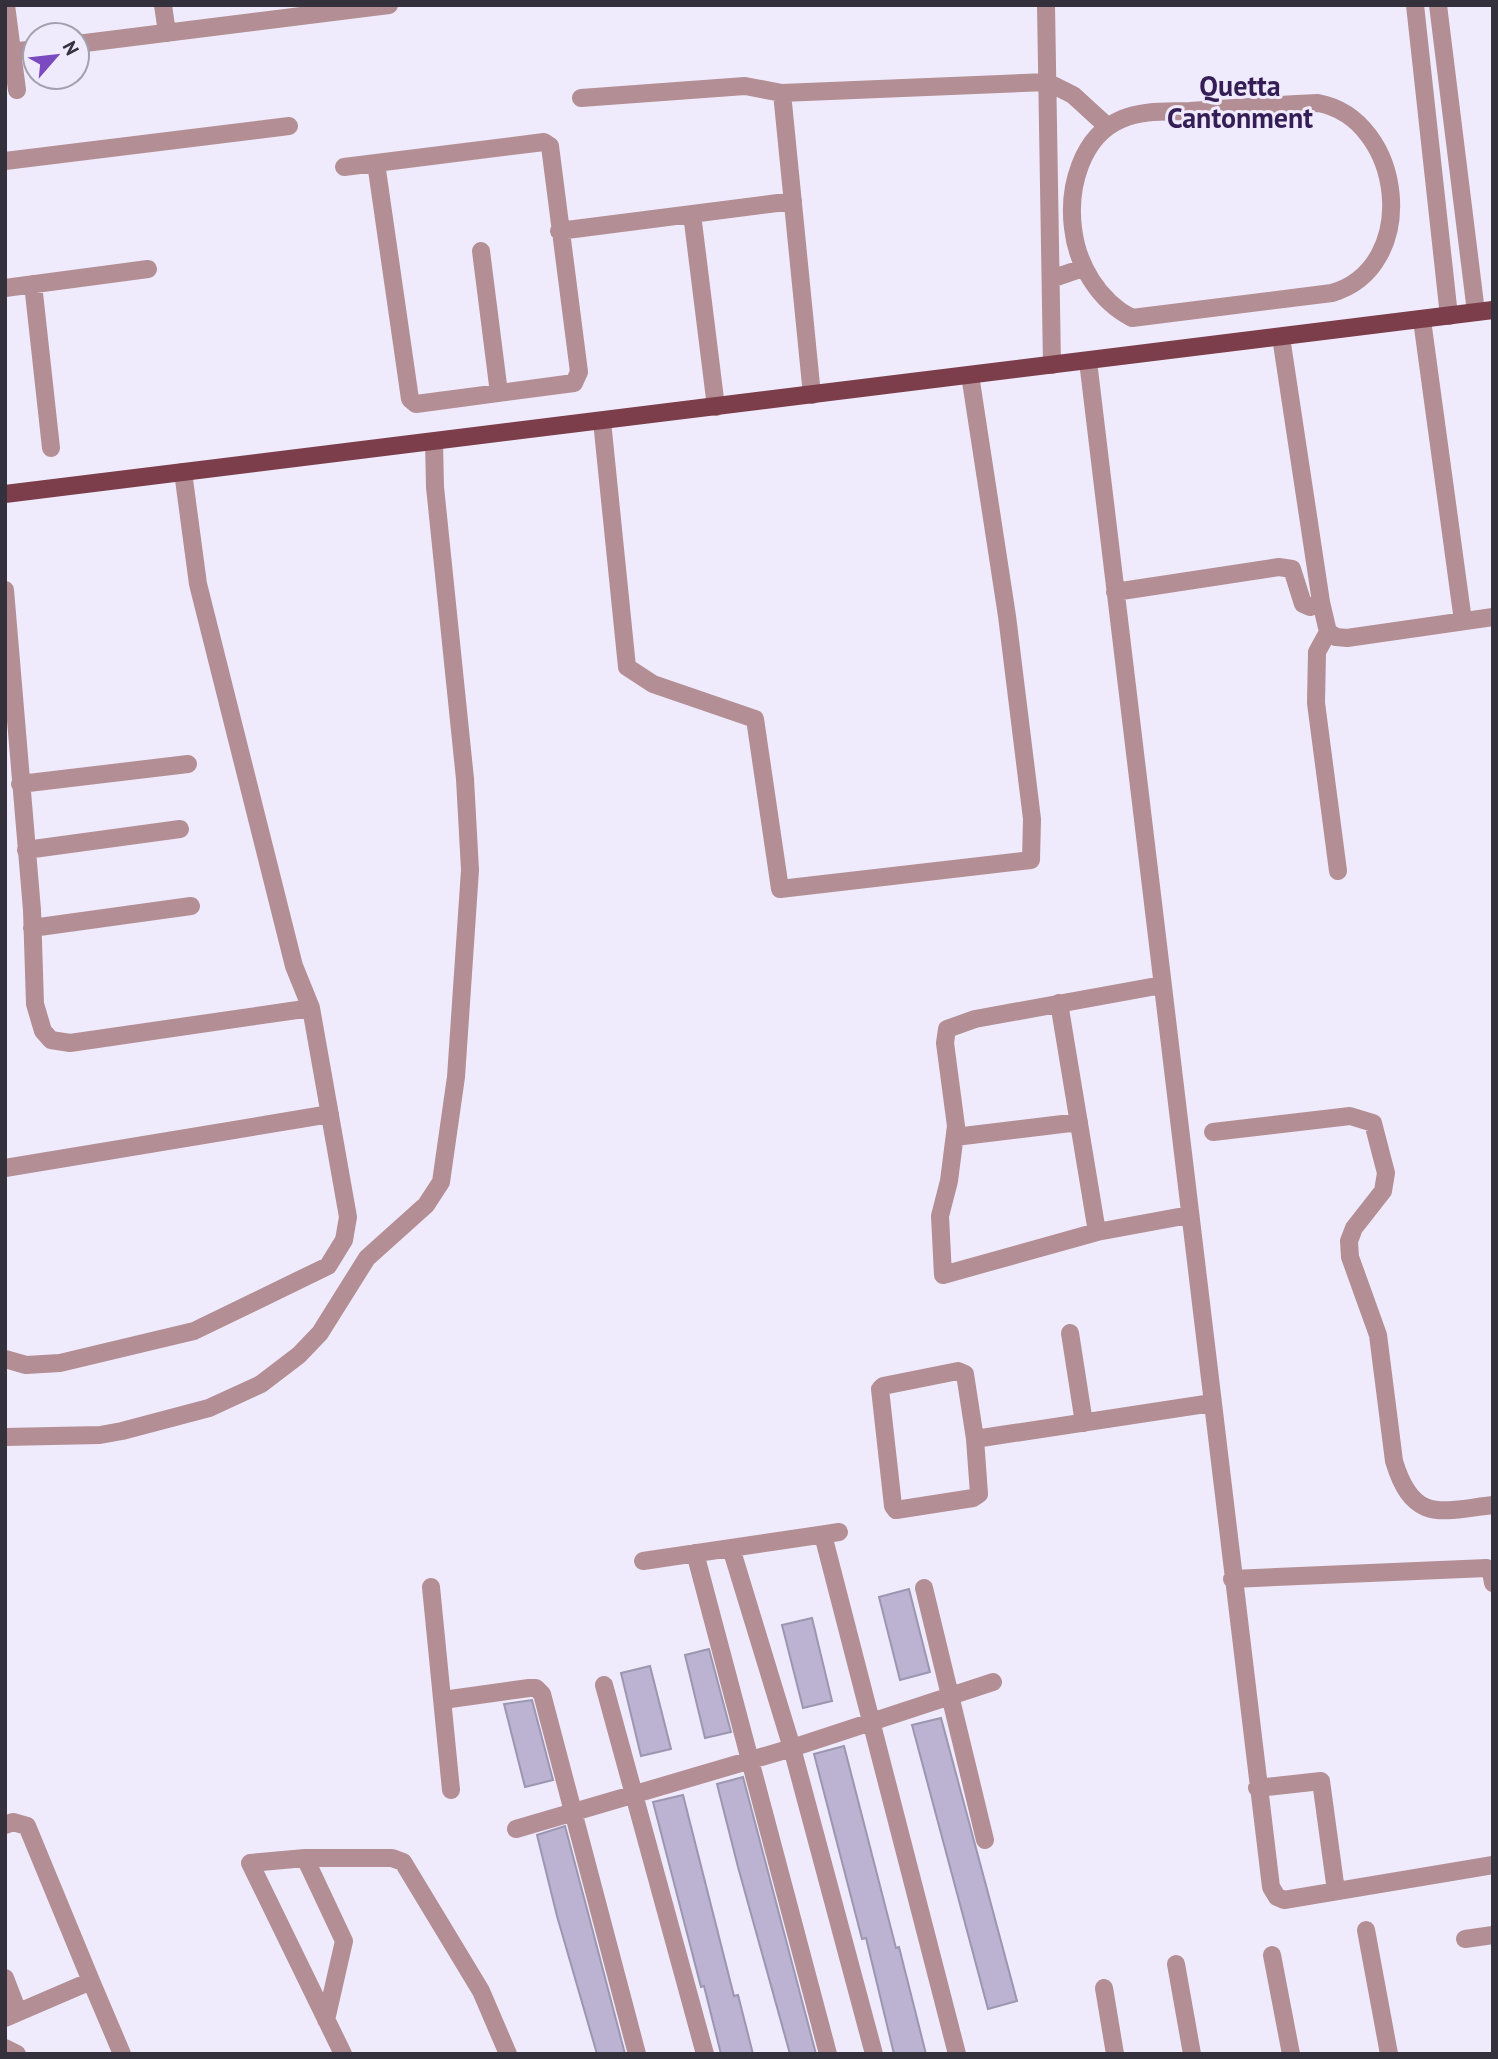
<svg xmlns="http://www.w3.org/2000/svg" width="1498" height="2059" viewBox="0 0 1498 2059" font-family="'PT Sans',sans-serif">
	<rect width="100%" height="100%" fill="#efebfc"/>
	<!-- building -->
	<path fill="#bbb3d1" stroke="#9c96b0" stroke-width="2" d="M909 1589 930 1672 900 1680 879 1597Z
		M812 1618 832 1701 803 1708 782 1625Z
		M709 1649 731 1732 705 1738 685 1655Z
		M650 1666 671 1749 641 1756 621 1673Z
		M532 1700 553 1780 525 1787 504 1704Z
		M941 1718 1017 2001 988 2009 912 1725Z
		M844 1746 896 1948 899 1947 926 2054H894L866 1938 862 1939 814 1754Z
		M743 1777 816 2054H790L738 1867 717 1784Z
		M683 1795 734 1996 738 1995 753 2054H721L704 1986 701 1987 653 1802Z
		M565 1826 592 1928 625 2054H597L557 1916 537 1835Z"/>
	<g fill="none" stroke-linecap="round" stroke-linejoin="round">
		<!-- minor -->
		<path stroke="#b38e94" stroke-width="18" d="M6 5 17 90
			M163 5 167 33
			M1046 5 1052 365
			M1415 5 1449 316
			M1438 5 1476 312
			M77 44 389 5
			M12 52 35 49
			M782 93 812 395
			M581 98 745 86 782 93 1047 82 1073 95 1108 127
			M1318 103C1404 119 1421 267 1332 293L1132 318C1099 301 1077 265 1073 228 1068 188 1081 136 1122 119 1142 110 1168 112 1190 111 1233 108 1275 105 1318 103Z
			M5 161 289 126
			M344 167 544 142 550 146 579 372 574 383 416 404 410 399 376 163
			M692 214 716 407
			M559 231 793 201
			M481 251 499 393
			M1051 279 1083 268
			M33 284 51 448
			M5 288 148 269
			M1422 320 1463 621
			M1281 337 1321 602 1328 632 1336 637 1347 638 1493 617
			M1088 361 1271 1887 1277 1897 1284 1900 1493 1865
			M602 421 627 667 653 684 755 719 780 889 1031 860 1032 819 1007 616 970 375
			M5 590 32 910 35 1004 43 1031 51 1040 70 1043 311 1008
			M1115 592 1279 567 1292 569 1303 604 1310 607 1321 602
			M1328 632 1317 652 1316 703 1338 871
			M20 784 188 764
			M26 850 180 829
			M32 928 191 906
			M1162 985 975 1019 947 1029 945 1043 956 1126 949 1181 940 1216 943 1275 1097 1232 1189 1215
			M1059 1003 1097 1232
			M1213 1132 1350 1116 1373 1123 1386 1173 1383 1191 1354 1228 1349 1241 1350 1257 1378 1335 1394 1461C1413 1524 1441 1511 1493 1505
			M955 1137 1079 1122
			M5 1168 330 1114
			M1070 1333 1084 1423
			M5 1359 26 1365 60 1363 194 1331 328 1266 344 1240 348 1217 311 1008 294 966 198 584 183 472
			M958 1371 965 1374 975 1439 979 1494 973 1498 896 1510 893 1506 880 1389 883 1386Z
			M5 1437 100 1435 122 1431 209 1408 261 1384 299 1355 320 1333 367 1258 426 1205 441 1182 456 1077 470 870 465 779 435 487 434 442
			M975 1439 1212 1403
			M823 1535 957 2054
			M731 1548 792 1748 874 2054
			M695 1553 828 2054
			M643 1561 839 1532
			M1232 1579 1487 1568 1491 1572 1493 1583
			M431 1587 451 1790
			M924 1588 985 1840
			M604 1685 705 2054
			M443 1700 529 1688H536L542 1694 637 2054
			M1257 1788 1321 1781 1336 1891
			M5 1825 13 1822 27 1826 91 1981
			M516 1829 792 1748 993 1682
			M305 1858 344 1941 326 2020
			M1366 1930 1389 2054
			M1465 1939 1493 1935
			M1272 1955 1291 2054
			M1176 1964 1192 2054
			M5 1978 18 2012
			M1104 1988 1115 2054
			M5 2018 91 1981 122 2054
			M5 2048 17 2054
			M343 2054 250 1863 305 1858H392L403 1862 481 1991 508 2054"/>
		<!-- major -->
		<path stroke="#7c3e4b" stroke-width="18" d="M5 494 1493 310"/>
	</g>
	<g text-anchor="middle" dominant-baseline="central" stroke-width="6" stroke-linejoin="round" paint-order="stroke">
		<!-- district labels -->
		<g font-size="28" font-weight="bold" fill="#351d56" stroke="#efebfc">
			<text x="1240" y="85">Quetta<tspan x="1240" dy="32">Cantonment</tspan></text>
		</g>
	</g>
	<!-- border -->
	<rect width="1498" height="2059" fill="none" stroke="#34313c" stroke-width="14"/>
	<!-- north arrow -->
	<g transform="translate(56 56) rotate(62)"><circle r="33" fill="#efebfc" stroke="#a4a1af" stroke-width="2"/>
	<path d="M0-5L12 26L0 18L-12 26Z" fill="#7b49c0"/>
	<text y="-10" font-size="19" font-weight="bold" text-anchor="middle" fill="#34313c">N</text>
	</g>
</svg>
